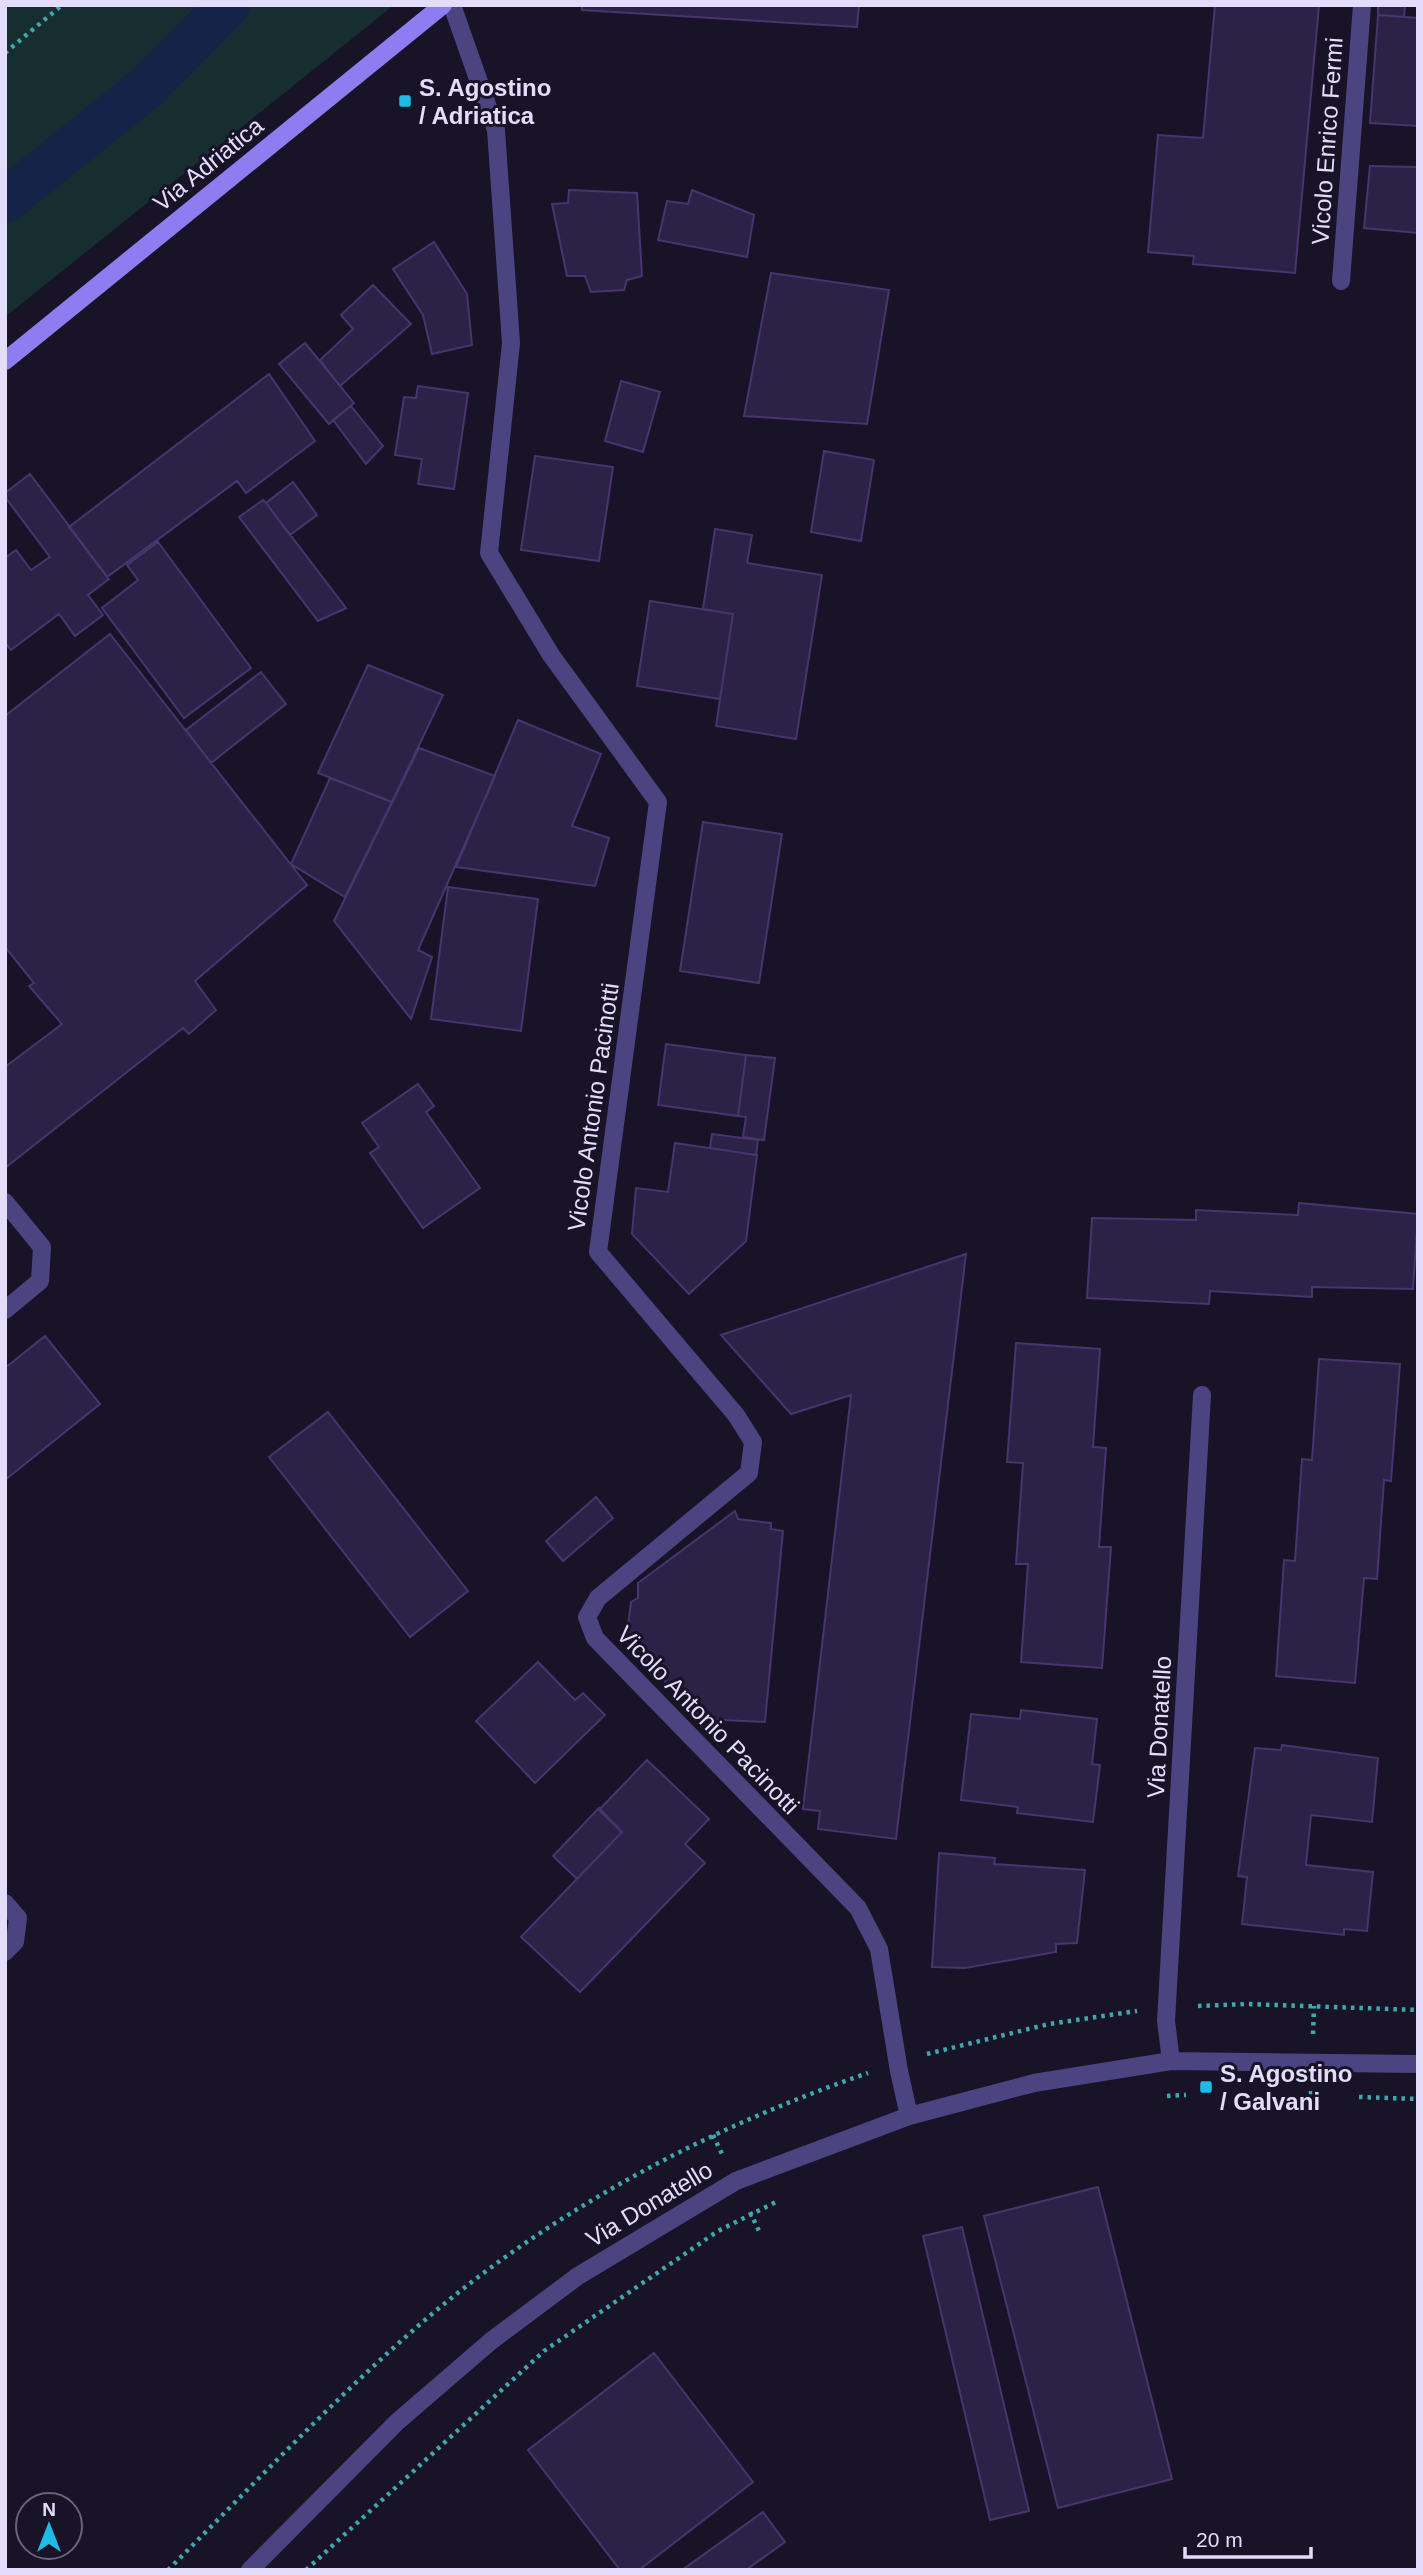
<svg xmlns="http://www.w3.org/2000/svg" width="1423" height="2575" viewBox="0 0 1423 2575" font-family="Arial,sans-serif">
	<rect width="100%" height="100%" fill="#181327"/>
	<!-- green -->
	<path fill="#162e30" d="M5 5H394L5 317Z"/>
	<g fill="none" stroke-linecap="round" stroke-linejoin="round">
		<!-- canal -->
		<path stroke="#152349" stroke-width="44" d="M5 201 147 87 228 5"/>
	</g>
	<!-- building -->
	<path fill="#2c2146" stroke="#47356f" stroke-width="2" d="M582 5H859L857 27 582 10Z
		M1215 5H1319L1295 273 1193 264 1194 256 1148 252 1158 135 1203 138Z
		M1378 5H1405L1404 17 1378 15Z
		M1378 15 1418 18V126L1370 123Z
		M1370 166 1418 167V233L1364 228Z
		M569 190 637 193 642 276 627 280 624 290 591 292 585 276H567L552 204 568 203Z
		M692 190 754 215 747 257 658 240 667 201 688 204Z
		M434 242 467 294 472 345 432 354 423 315 393 269Z
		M771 273 889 290 867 424 744 416Z
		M373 285 411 324 340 386 320 360 353 329 341 315Z
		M305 343 354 403 329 424 279 364Z
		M269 374 315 441 246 493 237 481 107 577 69 527Z
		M621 381 660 392 643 452 605 441Z
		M418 386 468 393 454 489 418 484 422 459 395 455 404 397 416 398Z
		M351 406 383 446 366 464 333 420Z
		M824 451 874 460 861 541 811 532Z
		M535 456 613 467 599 561 521 550Z
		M30 474 109 579 88 595 103 615 75 636 59 614 11 650 5 643V558L16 550 31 570 50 557 5 497V493Z
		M293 482 317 515 290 535 266 503Z
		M263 500 266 503 346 608 318 621 239 517Z
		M715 529 752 535 747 563 822 575 796 739 716 726 733 614 703 609Z
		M158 542 251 668 184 718 102 608 138 580 127 565Z
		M650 601 733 614 720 699 637 686Z
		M110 634 307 885 195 981 216 1010 189 1034 183 1028 5 1168V1067L62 1024 29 986 34 983 5 947V716Z
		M368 665 443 695 392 802 318 773Z
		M261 672 286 704 211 763 186 730Z
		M518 720 601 754 572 826 609 838 595 886 456 867Z
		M419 748 495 776 418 950 432 957 411 1019 334 921Z
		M330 778 392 802 345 897 291 864Z
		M703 822 782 834 759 983 680 971Z
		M448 887 538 899 521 1031 431 1019Z
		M666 1044 746 1055 738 1116 658 1105Z
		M746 1055 775 1058 764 1140 743 1137 746 1117 738 1116Z
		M418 1084 434 1106 426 1112 480 1188 423 1228 370 1153 379 1147 362 1123Z
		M712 1134 758 1140 756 1155 710 1148Z
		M675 1143 757 1155 746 1241 689 1294 632 1234 636 1188 668 1192Z
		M1299 1203 1418 1214 1413 1289 1312 1287V1297L1210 1291 1209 1304 1087 1298 1092 1218 1196 1220V1210L1298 1215Z
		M966 1254 896 1839 818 1829 820 1811 803 1809 851 1395 791 1414 721 1335Z
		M45 1336 100 1404 5 1480V1368Z
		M1016 1343 1100 1349 1093 1447 1106 1448 1099 1547H1111L1102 1668 1021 1662 1028 1564H1016L1023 1463 1007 1462Z
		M1319 1359 1400 1364 1391 1481 1384 1480 1377 1579 1364 1578 1355 1683 1276 1676 1284 1560 1295 1561 1302 1459 1312 1460Z
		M328 1412 468 1591 410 1637 269 1457Z
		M596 1497 613 1518 563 1561 546 1541Z
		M735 1511 738 1519 771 1523V1529L783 1531 765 1722 702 1719 626 1641 631 1602 638 1598V1583Z
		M538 1662 575 1700 583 1693 605 1715 535 1783 476 1721Z
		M1021 1710 1097 1719 1092 1764 1100 1765 1093 1822 1017 1813 1018 1807 961 1800 971 1714 1020 1719Z
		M1282 1745 1378 1758 1372 1822 1311 1815 1306 1865 1373 1872 1367 1931 1344 1929V1935L1242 1924 1247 1877 1238 1876 1255 1748 1281 1750Z
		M647 1760 709 1819 685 1844 705 1863 580 1992 521 1937 622 1832 599 1810Z
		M599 1808 622 1832 577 1879 553 1856Z
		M939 1853 995 1858 994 1864 1085 1870 1077 1943 1056 1944V1952L965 1968 932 1967Z
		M1098 2187 1172 2479 1058 2508 984 2216Z
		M962 2227 1029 2511 990 2520 923 2236Z
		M654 2353 753 2482 639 2570H620L528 2450Z
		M763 2512 785 2542 746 2570H682Z"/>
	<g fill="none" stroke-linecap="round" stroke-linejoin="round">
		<!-- path -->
		<path stroke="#3da8ae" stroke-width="4.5" stroke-dasharray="3.5 5" stroke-linecap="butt" d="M5 53 62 5
			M1198 2006 1247 2004 1418 2010
			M1313 2034 1314 2006
			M927 2054 1049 2024 1137 2011
			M1311 2091V2115
			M1167 2096 1186 2095
			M1359 2097 1418 2099
			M713 2135 722 2154
			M750 2212 759 2231
			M168 2570C250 2488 331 2402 418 2326 549 2212 705 2129 868 2073
			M306 2570 544 2351 718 2231 776 2202"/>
		<!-- lane -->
		<path stroke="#4c4381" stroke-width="18" d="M5 1202 42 1247 40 1281 5 1310
			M5 1903 18 1918 15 1942 5 1952"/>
		<!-- street -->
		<path stroke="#4c4381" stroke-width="18" d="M452 5 496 130 511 343 489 553 551 655 658 802 598 1252 736 1415 753 1442 749 1473 598 1598 587 1617 595 1638 858 1908 879 1949 899 2071 909 2116
			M1341 281 1362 5
			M1171 2061 1166 2021 1202 1395
			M250 2570 397 2422 491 2341 578 2276 736 2181 909 2116 1034 2083 1171 2061 1418 2064"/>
		<!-- secondary -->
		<path stroke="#8d7df1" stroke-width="18" d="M5 361 443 5"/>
	</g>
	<!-- markers -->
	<g fill="#1dbce7" stroke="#181327" stroke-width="2.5">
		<rect x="398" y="94" width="14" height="14" rx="3.5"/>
		<rect x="1199" y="2080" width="14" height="14" rx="3.5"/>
	</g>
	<g text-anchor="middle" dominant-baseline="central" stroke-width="6" stroke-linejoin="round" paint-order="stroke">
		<!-- poi labels -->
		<g font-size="24" font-weight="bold" fill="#e3dcfb" stroke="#181327" text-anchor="start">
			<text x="419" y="87">S. Agostino<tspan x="419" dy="28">/ Adriatica</tspan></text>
			<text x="1220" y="2073">S. Agostino<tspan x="1220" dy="28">/ Galvani</tspan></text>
		</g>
		<!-- street labels -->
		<g font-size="24" fill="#e3dcfb" stroke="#181327">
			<text transform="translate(1327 141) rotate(-86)">Vicolo Enrico Fermi</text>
			<text transform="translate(208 164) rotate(-39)">Via Adriatica</text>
			<text transform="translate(593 1107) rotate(-82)">Vicolo Antonio Pacinotti</text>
			<text transform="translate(708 1720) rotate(46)">Vicolo Antonio Pacinotti</text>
			<text transform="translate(1159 1727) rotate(-87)">Via Donatello</text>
			<text transform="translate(649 2204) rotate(-31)">Via Donatello</text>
		</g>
	</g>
	<!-- border -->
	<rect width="1423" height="2575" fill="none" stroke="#e3dcfb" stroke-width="14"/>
	<!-- north arrow -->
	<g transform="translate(49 2526)"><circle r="33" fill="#181327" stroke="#69637c" stroke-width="2"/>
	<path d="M0-5L12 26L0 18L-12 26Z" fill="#1dbce7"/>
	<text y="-10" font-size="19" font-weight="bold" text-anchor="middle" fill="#e3dcfb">N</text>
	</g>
	<!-- scale -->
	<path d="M1185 2547v10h126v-10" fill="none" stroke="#e3dcfb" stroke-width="3.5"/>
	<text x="1196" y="2547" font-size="21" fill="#e3dcfb" stroke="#181327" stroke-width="5" paint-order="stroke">20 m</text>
</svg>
